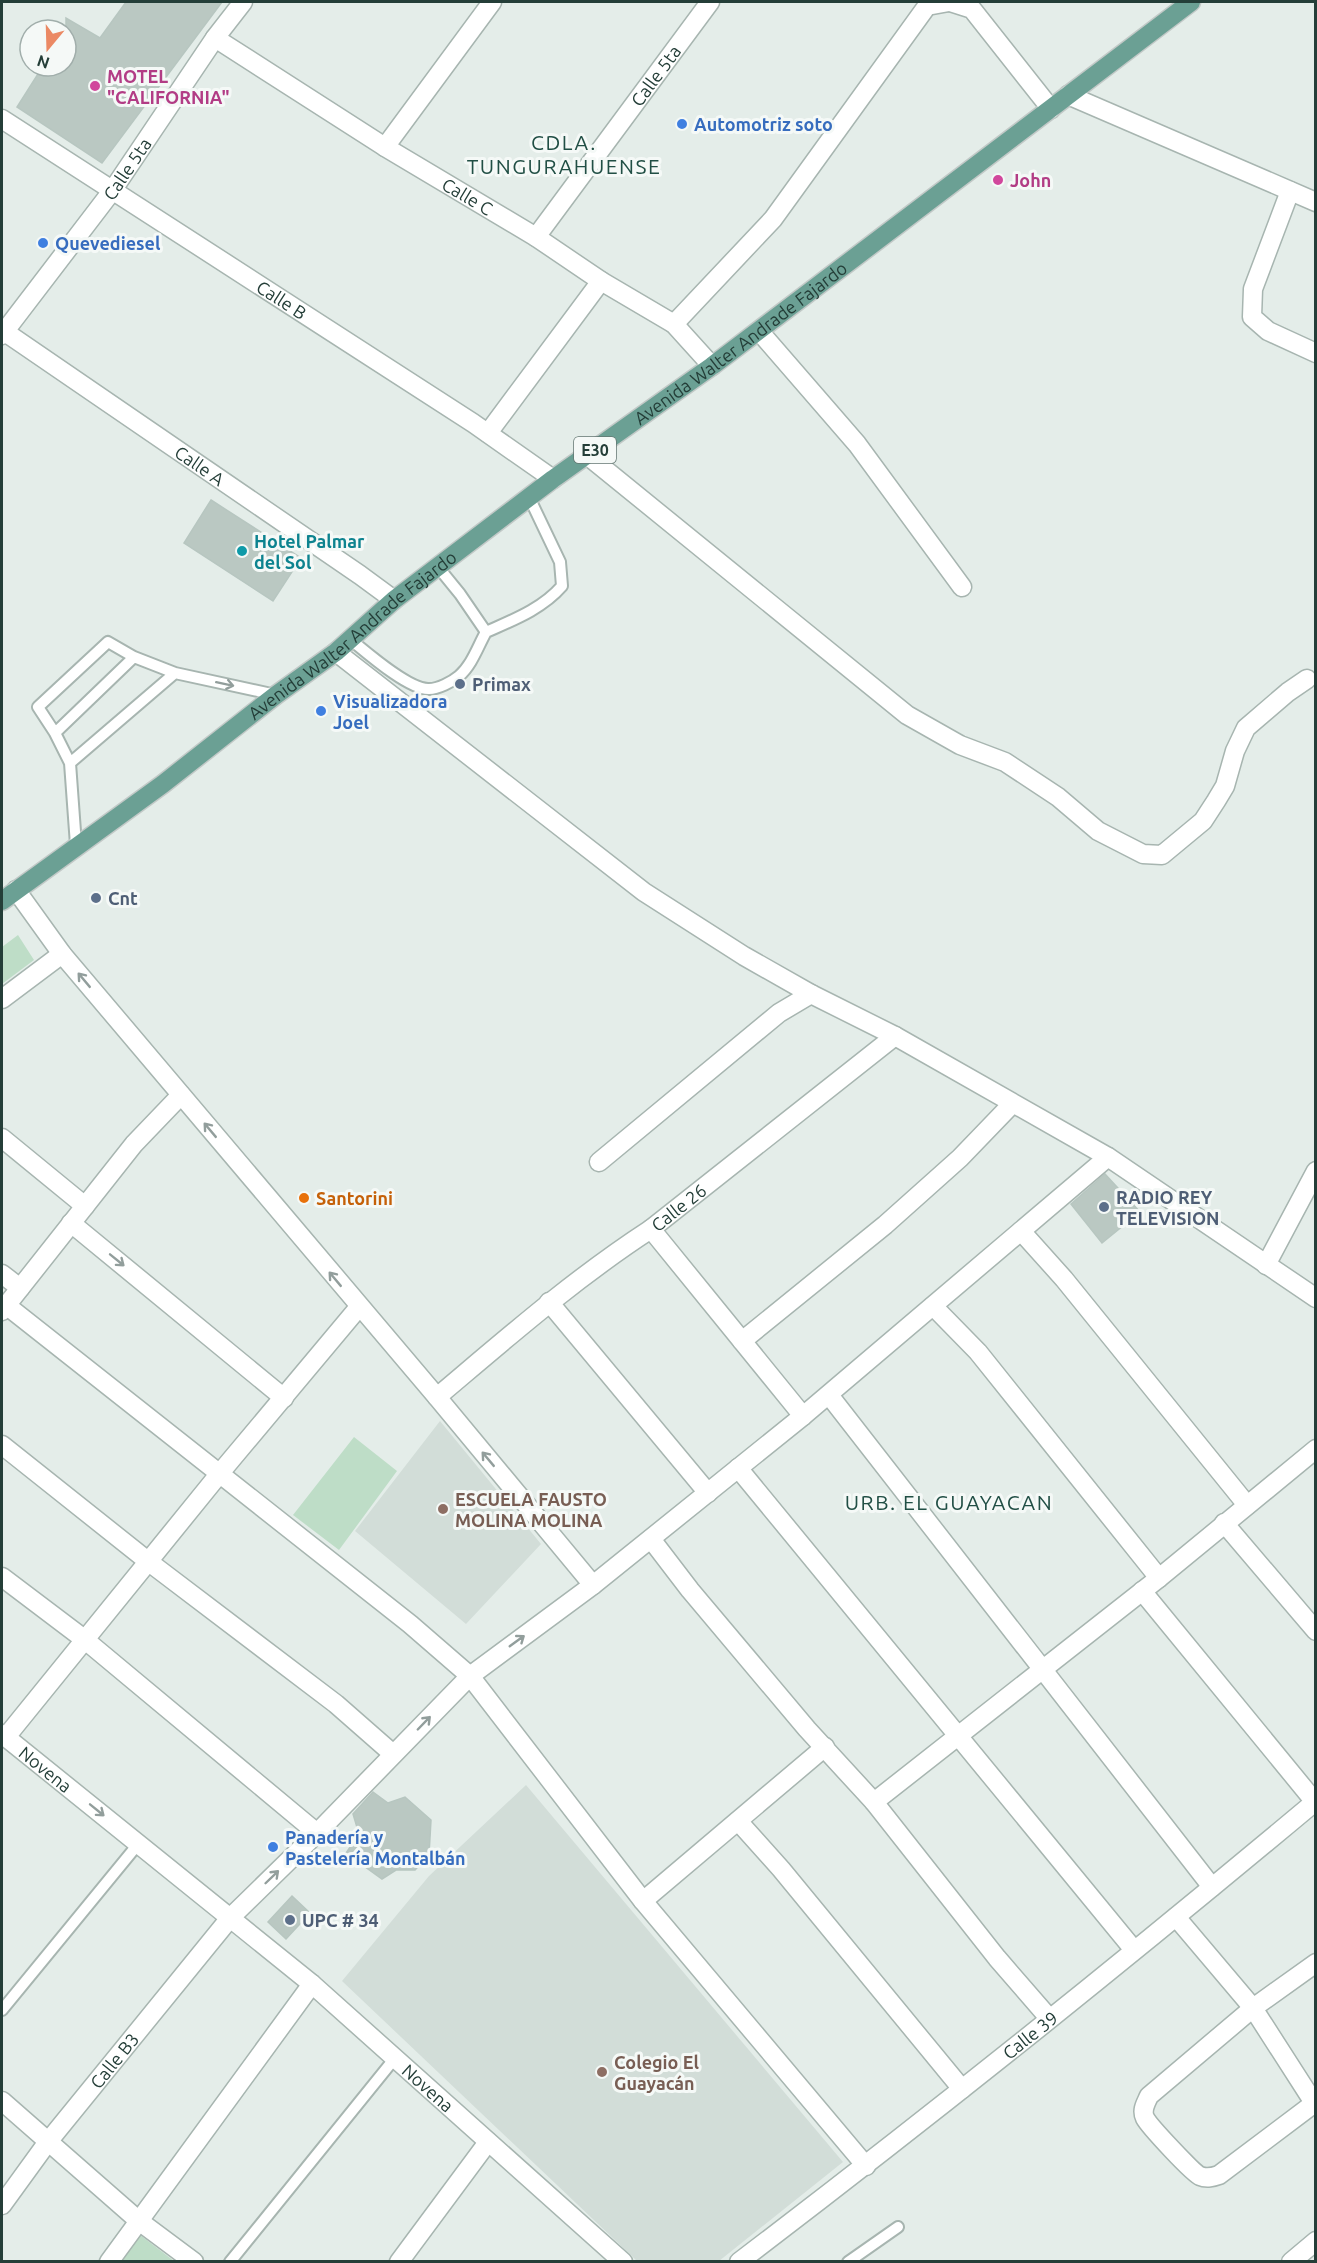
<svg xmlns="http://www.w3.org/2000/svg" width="1317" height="2263" viewBox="0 0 1317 2263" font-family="Ubuntu,sans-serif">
	<rect width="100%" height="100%" fill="#e4ede9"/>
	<!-- built -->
	<path fill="#d2ddd8" d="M440 1421 541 1544 466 1624 355 1531Z
		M526 1785 843 2162 719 2261H637L342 1981 429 1876Z"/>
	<!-- green -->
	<path fill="#beddc7" d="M18 935 34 960 2 984V947Z
		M354 1437 397 1471 339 1550 293 1515Z
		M140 2235 174 2261 121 2262Z"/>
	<!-- building -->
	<path fill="#bac8c2" stroke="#b7c6c0" stroke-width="1.5" d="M126 2H222L102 163 17 107 43 66H66V18L100 38Z
		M211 500 301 558 273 601 184 543Z
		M1105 1174 1140 1212 1102 1243 1071 1204Z
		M373 1792 388 1803 405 1797 431 1820 429 1855 415 1870H396L382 1879 346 1853 359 1834 353 1814Z
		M292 1896 310 1913 286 1939 268 1922Z"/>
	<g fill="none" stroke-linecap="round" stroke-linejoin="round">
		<!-- lane casing -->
		<g stroke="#a7b5b0" stroke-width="14">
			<path id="lane" d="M486 632C513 620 542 609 562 586L560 562 529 497
				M350 639C366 652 409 690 429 689 438 689 452 682 459 676 472 665 478 646 486 632L460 594 438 567
				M55 733 134 657
				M70 763 175 673
				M76 845 70 763 55 733 38 707 108 642 134 657 175 673 276 695
				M2 2010 139 1843
				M230 2262 395 2058
				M848 2262 898 2227"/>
		</g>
		<!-- street casing -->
		<g stroke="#a7b5b0" stroke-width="21">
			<g id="street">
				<path d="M950 2 972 9 1051 109"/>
				<path id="s1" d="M215 38 385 147 536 237 601 281 674 324 712 366"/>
				<path d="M1068 95 1316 202"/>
				<path id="s2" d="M2 119 473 423 553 479"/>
				<path d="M385 147 492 2"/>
				<path d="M1290 191 1253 289 1252 317 1268 331 1316 353"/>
				<path id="s3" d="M536 237 710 2"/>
				<path d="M674 324 773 219 927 6 949 2"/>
				<path d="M759 331 857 444 962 587"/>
				<path id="s4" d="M5 332 360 575 394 600"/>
				<path id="s5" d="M2 335 112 191 215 38 243 2"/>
				<path d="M488 433 601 281"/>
				<path d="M587 455 907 715 960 745 1005 762 1058 797 1098 831 1143 854 1162 855 1203 821 1216 801 1225 786 1235 751 1246 728 1288 692 1307 679"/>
				<path d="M336 652 644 892 744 956 811 994 895 1036 1108 1157 1316 1298"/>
				<path d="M16 890 62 954 437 1397 593 1585"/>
				<path d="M2 999 62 954"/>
				<path d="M2 1138 85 1206"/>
				<path d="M599 1162 779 1013 811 994"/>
				<path d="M71 1223 284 1398"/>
				<path d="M1021 1231 1064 1279 1247 1505"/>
				<path d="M1266 1265 1316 1171"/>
				<path d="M2 1274 20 1288"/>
				<path d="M549 1302 708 1493"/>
				<path d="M6 1305 410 1624 470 1676 643 1901 866 2166"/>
				<path d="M933 1306 978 1352 1159 1578"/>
				<path d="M2 1311 134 1144 181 1095"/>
				<path d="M742 1341 885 1225 960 1158 1012 1104"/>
				<path d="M829 1395 1212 1887"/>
				<path d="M437 1397C507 1338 574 1279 651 1229"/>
				<path id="s6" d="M803 1416 651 1229 895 1036"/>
				<path d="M2 1445 149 1562 336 1704 393 1754"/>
				<path d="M738 1468 1134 1950"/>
				<path d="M1224 1523 1316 1631"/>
				<path d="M651 1539 690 1590 807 1729 874 1802 997 1958 1049 2018"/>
				<path d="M2 1577 84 1639 317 1833"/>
				<path d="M1142 1591 1315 1802"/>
				<path id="s7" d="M2 1734 312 1984 623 2262"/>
				<path d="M6 1737 220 1473 359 1307"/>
				<path d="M874 1802 1159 1578 1316 1449"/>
				<path d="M738 1821 781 1869 962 2089"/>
				<path d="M643 1901 825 1747"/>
				<path d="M1176 1917 1253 2008 1316 2106"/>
				<path d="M1316 1963 1253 2008 1149 2096C1146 2103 1141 2110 1145 2118 1149 2126 1194 2174 1200 2176 1207 2179 1213 2177 1219 2175L1316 2102"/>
				<path d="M2 2101 139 2221 194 2262"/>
				<path id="s8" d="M2 2205 47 2143 230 1918 317 1833 470 1676 593 1585 803 1416 1108 1157"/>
				<path d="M109 2262 312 1984"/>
				<path d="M399 2262 488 2142"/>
				<path id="s9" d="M739 2262C935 2113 1127 1959 1316 1801"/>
				<path d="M1291 2262 1316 2241"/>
			</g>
		</g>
		<!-- primary casing -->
		<g stroke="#c2c9c7" stroke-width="21">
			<g id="primary">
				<path id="s10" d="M2 901 163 784 276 695 336 652 394 600 553 479 712 366 1191 2"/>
			</g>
		</g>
		<!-- lane -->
		<use href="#lane" stroke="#fff" stroke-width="10"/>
		<!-- street -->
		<use href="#street" stroke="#fff" stroke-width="18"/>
		<!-- primary -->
		<use href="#primary" stroke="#6ba094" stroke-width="18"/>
	</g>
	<!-- one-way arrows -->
	<defs><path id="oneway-shaft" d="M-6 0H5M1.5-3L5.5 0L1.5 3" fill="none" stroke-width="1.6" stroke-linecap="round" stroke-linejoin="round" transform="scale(1.5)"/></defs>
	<g stroke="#929e9c">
		<use href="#oneway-shaft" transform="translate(225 684) rotate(12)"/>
		<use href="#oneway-shaft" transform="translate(84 980) rotate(-130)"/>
		<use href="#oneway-shaft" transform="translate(210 1130) rotate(-130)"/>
		<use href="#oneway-shaft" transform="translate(117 1260) rotate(39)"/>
		<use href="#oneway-shaft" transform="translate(335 1279) rotate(-130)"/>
		<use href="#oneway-shaft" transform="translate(488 1459) rotate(-130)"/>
		<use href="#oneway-shaft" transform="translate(517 1641) rotate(-36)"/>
		<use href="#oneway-shaft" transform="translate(424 1723) rotate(-46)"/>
		<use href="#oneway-shaft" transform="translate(97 1810) rotate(39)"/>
		<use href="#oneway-shaft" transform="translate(272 1877) rotate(-44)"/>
	</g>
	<!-- markers -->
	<g fill="#d1479c" stroke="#f5f9f7" stroke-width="2">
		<circle cx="95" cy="86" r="6"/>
		<circle cx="998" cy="180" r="6"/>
	</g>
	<g fill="#3f7fe0" stroke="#f5f9f7" stroke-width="2">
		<circle cx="682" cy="124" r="6"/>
		<circle cx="43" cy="243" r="6"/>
		<circle cx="321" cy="711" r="6"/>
		<circle cx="273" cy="1847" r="6"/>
	</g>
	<circle fill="#0f9aa8" stroke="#f5f9f7" stroke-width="2" cx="242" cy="551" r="6"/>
	<g fill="#5c6f8a" stroke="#f5f9f7" stroke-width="2">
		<circle cx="460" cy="684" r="6"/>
		<circle cx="96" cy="898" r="6"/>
		<circle cx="1104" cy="1207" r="6"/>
		<circle cx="290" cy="1920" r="6"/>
	</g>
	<circle fill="#e8710a" stroke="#f5f9f7" stroke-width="2" cx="304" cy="1198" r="6"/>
	<g fill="#8d6e63" stroke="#f5f9f7" stroke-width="2">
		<circle cx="443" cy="1509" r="6"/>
		<circle cx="602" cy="2072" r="6"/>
	</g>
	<g text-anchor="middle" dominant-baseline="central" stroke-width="6" stroke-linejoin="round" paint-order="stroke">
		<!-- shield labels -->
		<rect fill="#f5f9f7" stroke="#637671" stroke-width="1.5" x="574" y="437" width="42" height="26" rx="4.5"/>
		<g font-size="16" font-weight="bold" fill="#243e38">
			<text x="595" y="450">E30</text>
		</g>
		<!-- hotel labels -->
		<g font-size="18" font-weight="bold" fill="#b23c85" stroke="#f5f9f7" text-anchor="start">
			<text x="107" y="76">MOTEL<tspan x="107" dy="21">"CALIFORNIA"</tspan></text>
			<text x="1010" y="180">John</text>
		</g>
		<!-- street labels -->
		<g font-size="18" fill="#243e38" stroke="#f5f9f7">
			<text stroke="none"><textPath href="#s3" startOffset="201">Calle 5ta</textPath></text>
			<text stroke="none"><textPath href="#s5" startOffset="208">Calle 5ta</textPath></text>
			<text stroke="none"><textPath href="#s1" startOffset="298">Calle C</textPath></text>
			<text stroke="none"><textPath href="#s2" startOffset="333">Calle B</textPath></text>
			<text stroke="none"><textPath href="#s10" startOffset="926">Avenida Walter Andrade Fajardo</textPath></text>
			<text stroke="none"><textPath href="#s4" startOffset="236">Calle A</textPath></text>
			<text stroke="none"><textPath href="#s10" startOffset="440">Avenida Walter Andrade Fajardo</textPath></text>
			<text stroke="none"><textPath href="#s6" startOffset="276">Calle 26</textPath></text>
			<text stroke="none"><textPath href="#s7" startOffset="56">Novena</textPath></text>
			<text stroke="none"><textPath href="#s9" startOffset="369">Calle 39</textPath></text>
			<text stroke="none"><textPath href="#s8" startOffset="183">Calle B3</textPath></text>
			<text stroke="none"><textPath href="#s7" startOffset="554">Novena</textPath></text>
		</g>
		<!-- shop labels -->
		<g font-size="18" font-weight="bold" fill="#366cbe" stroke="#f5f9f7" text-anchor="start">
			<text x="694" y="124">Automotriz soto</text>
			<text x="55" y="243">Quevediesel</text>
			<text x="333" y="701">Visualizadora<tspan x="333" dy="21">Joel</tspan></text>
			<text x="285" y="1837">Panadería y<tspan x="285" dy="21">Pastelería Montalbán</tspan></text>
		</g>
		<!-- culture labels -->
		<g font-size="18" font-weight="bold" fill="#0d838f" stroke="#f5f9f7" text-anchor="start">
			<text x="254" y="541">Hotel Palmar<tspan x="254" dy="21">del Sol</tspan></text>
		</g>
		<!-- service labels -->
		<g font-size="18" font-weight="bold" fill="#4e5e75" stroke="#f5f9f7" text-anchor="start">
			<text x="472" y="684">Primax</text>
			<text x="108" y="898">Cnt</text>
			<text x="1116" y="1197">RADIO REY<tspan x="1116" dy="21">TELEVISION</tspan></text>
			<text x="302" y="1920">UPC # 34</text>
		</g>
		<!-- food labels -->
		<g font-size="18" font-weight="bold" fill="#c56008" stroke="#f5f9f7" text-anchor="start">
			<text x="316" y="1198">Santorini</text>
		</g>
		<!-- education labels -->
		<g font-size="18" font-weight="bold" fill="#785e54" stroke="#f5f9f7" text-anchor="start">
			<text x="455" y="1499">ESCUELA FAUSTO<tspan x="455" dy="21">MOLINA MOLINA</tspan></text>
			<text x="614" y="2062">Colegio El<tspan x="614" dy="21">Guayacán</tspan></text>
		</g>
		<!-- quarter labels -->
		<g font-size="21" letter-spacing="1.5" fill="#214f45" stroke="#f5f9f7">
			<text x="564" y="142">CDLA.<tspan x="564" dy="24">TUNGURAHUENSE</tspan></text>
			<text x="949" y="1502">URB. EL GUAYACAN</text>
		</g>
	</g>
	<!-- border -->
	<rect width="1317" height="2263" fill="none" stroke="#243e38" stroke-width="6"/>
	<!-- north arrow -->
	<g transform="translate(48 48) rotate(199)"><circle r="28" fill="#f5f9f7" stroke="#a1aeab" stroke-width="1.5"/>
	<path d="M0-4.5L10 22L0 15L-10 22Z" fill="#eb8964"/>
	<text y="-9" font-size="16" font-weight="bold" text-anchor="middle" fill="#243e38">N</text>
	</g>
</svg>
